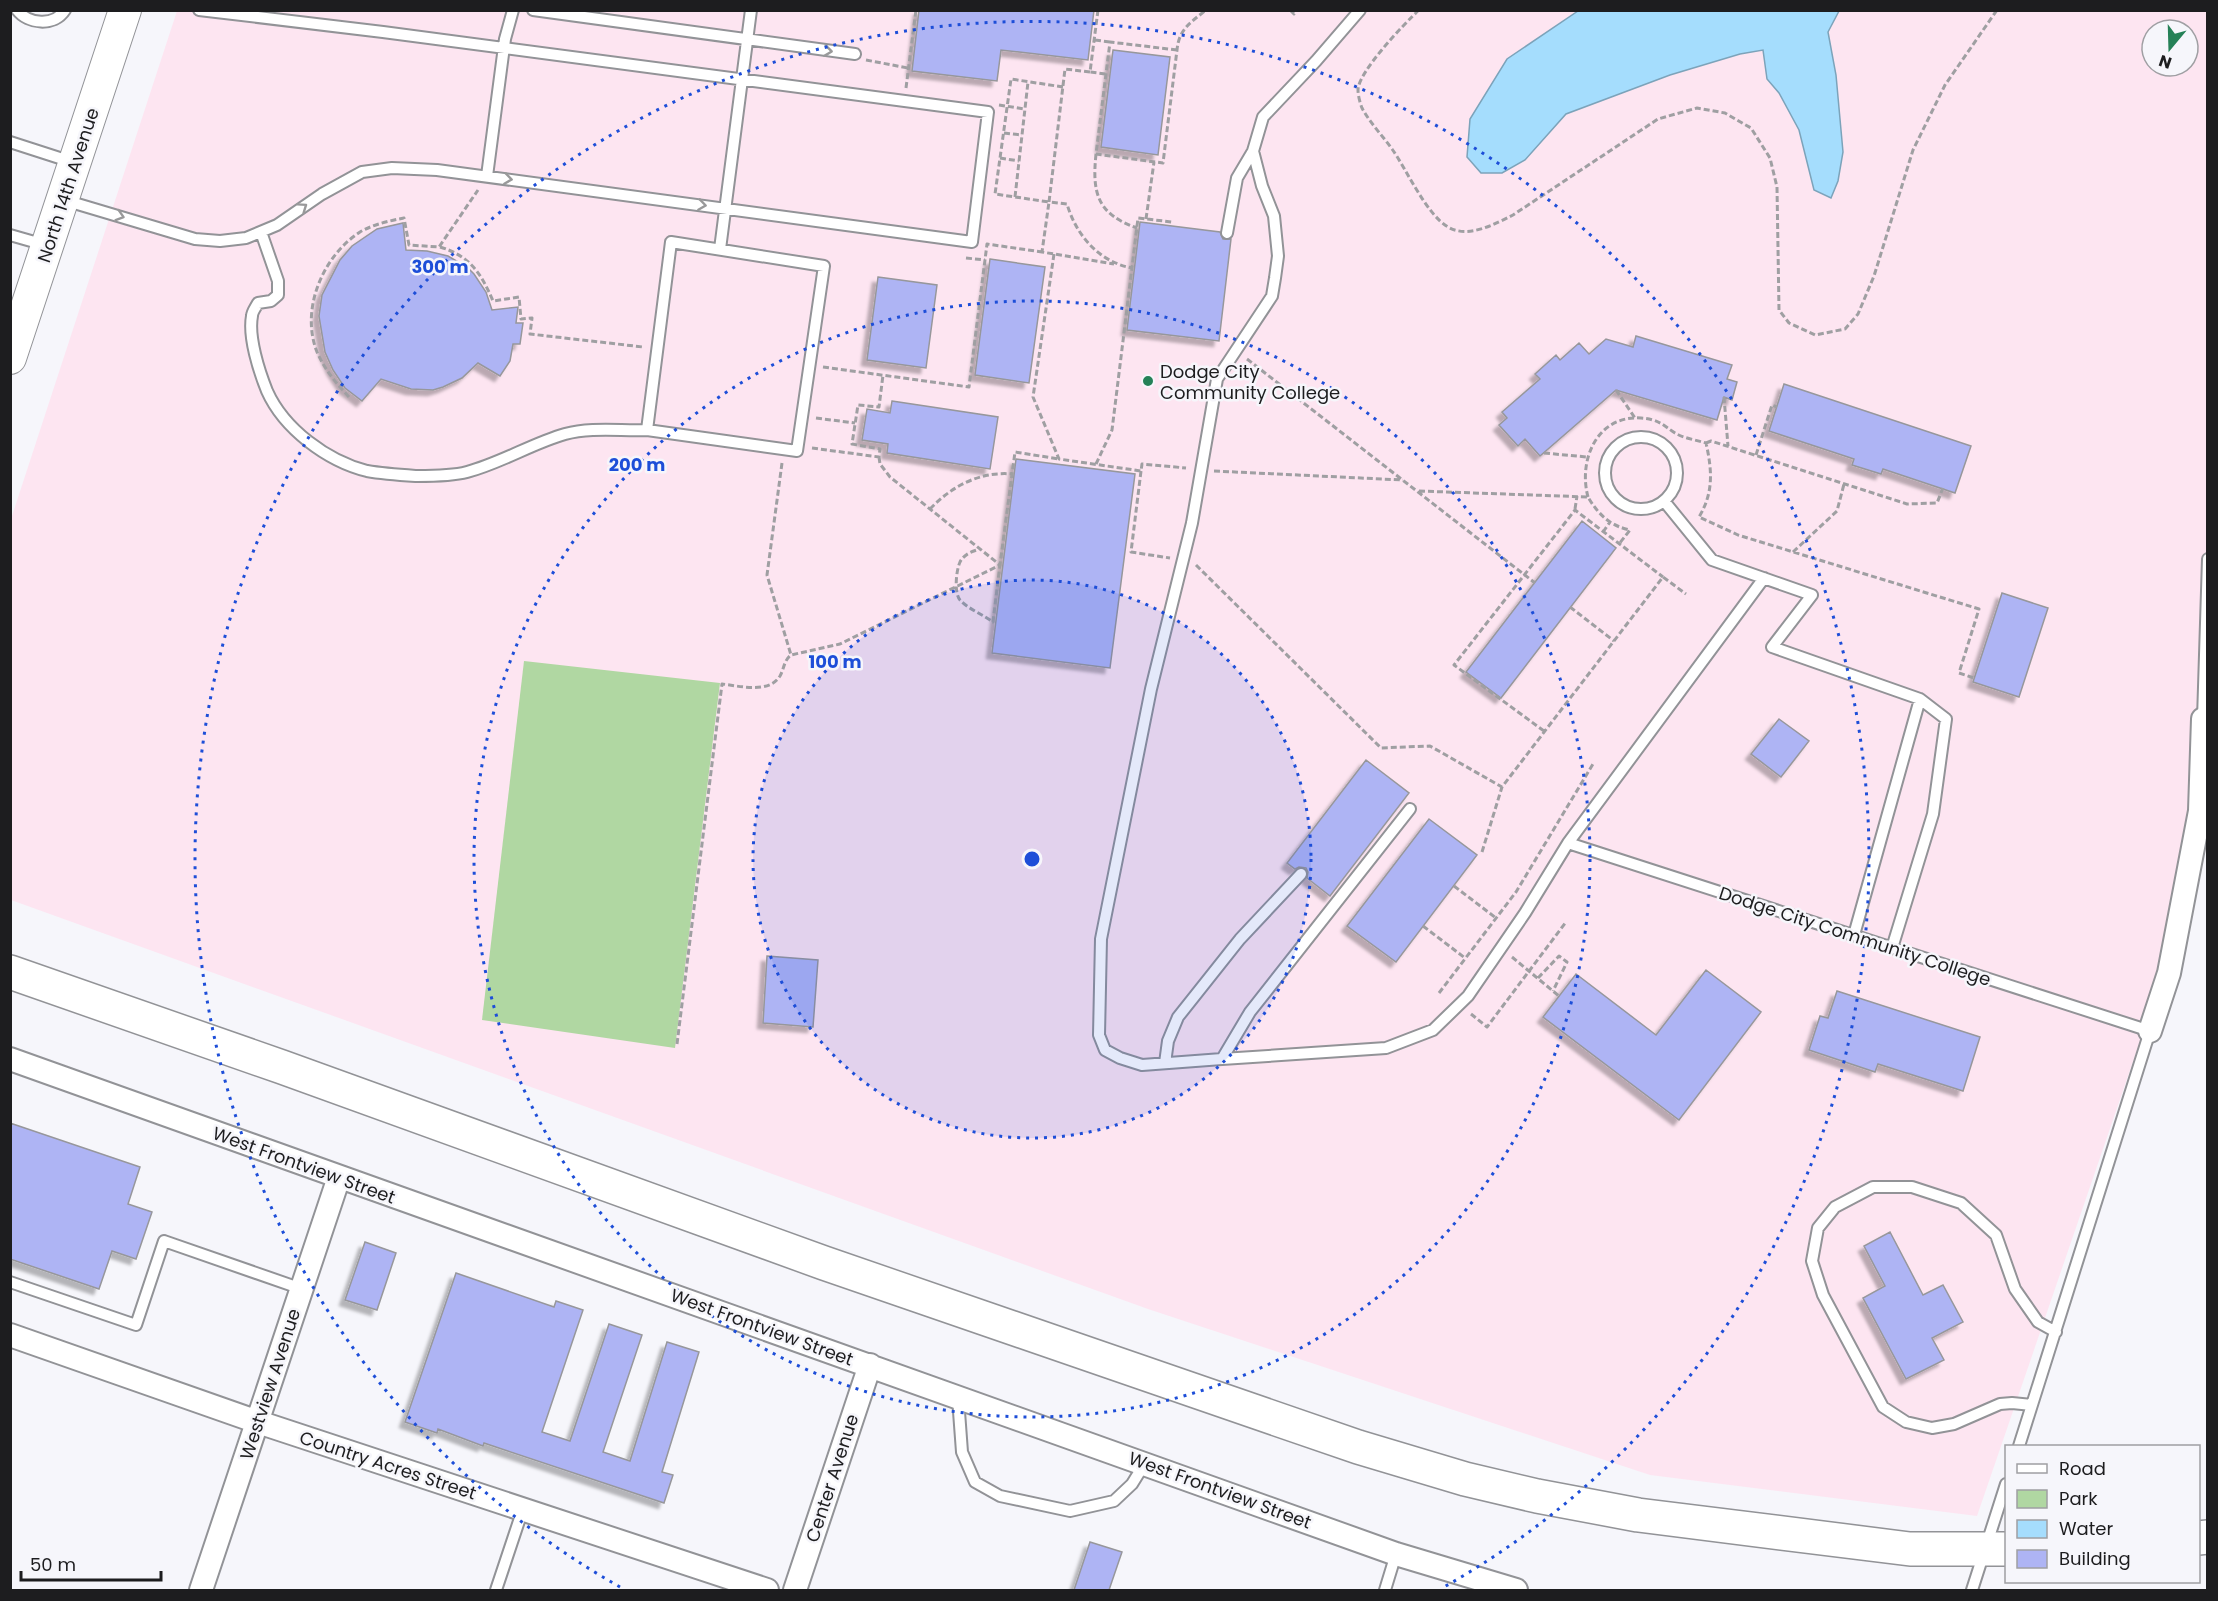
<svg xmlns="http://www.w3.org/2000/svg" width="2218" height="1601" viewBox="0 0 2218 1601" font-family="Poppins,sans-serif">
	<defs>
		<filter id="shadow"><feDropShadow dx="-5.5" dy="5.5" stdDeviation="1.5" flood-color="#0004"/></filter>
	</defs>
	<rect width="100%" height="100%" fill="#f6f6fb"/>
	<!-- education -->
	<path fill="#fde5f1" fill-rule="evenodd" d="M177 11H2207V846L1977 1516 1650 1475 1148 1309 11 900V519ZM2152 30H2188V66H2152Z"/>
	<!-- green -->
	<path fill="#b0d7a2" d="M524 661 720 683 675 1048 482 1020Z"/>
	<!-- water -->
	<path fill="#a5ddfd" stroke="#7ca3ba" stroke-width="1.5" d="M1578 11H1839L1828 32 1836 75 1843 152 1838 181 1831 198 1814 190 1799 130 1779 93 1767 79 1763 50 1740 54 1670 75 1566 114 1525 160 1502 173H1481L1467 157 1470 119 1507 59Z"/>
	<!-- building -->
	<path fill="#aeb4f4" stroke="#97979b" stroke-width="1.5" filter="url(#shadow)" d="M919 10H1094L1088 60 1001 50 997 81 912 71Z
		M1113 50 1170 57 1158 155 1101 147Z
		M1140 222 1220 232 1223 239H1231L1219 341 1127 330Z
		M403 223 406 250 427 251 448 256 467 267 474 274 486 292 492 310 518 307 516 323H523L520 344H513L510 361 500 376 478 363 462 378 443 387 433 390 411 389 381 379 362 401 345 388 333 370 325 352 319 316 322 295 340 260 352 246 377 229Z
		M990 259 1045 267 1029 383 975 375Z
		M878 277 937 285 926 368 867 360Z
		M1636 336 1732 365 1727 379 1737 382 1732 400 1724 397 1717 420 1616 390 1540 456 1525 439 1518 446 1499 425 1507 418 1502 412 1540 379 1535 374 1556 355 1560 360 1579 343 1589 354 1606 339 1633 347Z
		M1784 384 1971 446 1955 493 1883 469 1881 474 1852 465 1854 459 1769 431Z
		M892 401 998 417 990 469 887 453 888 444 862 440 867 409 890 413Z
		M1016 459 1135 474 1110 668 992 653Z
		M1582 521 1616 548 1501 698 1466 672Z
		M2002 593 2048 608 2019 697 1973 682Z
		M1779 719 1809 741 1781 777 1751 754Z
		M1366 760 1409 793 1330 896 1307 878 1308 872 1306 868 1299 867 1295 869 1287 863Z
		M1429 819 1477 855 1396 962 1347 926Z
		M767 956 818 960 813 1027 763 1023Z
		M1706 970 1761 1012 1679 1120 1543 1017 1576 974 1656 1035Z
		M1837 991 1980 1037 1963 1091 1878 1064 1875 1072 1809 1050 1820 1016 1828 1018Z
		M10 1123 140 1167 128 1204 152 1212 136 1259 112 1251 99 1289 10 1259Z
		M1890 1232 1923 1295 1943 1285 1963 1322 1932 1338 1944 1360 1906 1379 1863 1298 1885 1286 1864 1246Z
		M365 1242 396 1253 377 1310 345 1300Z
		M456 1273 554 1307 556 1301 583 1310 542 1432 570 1441 609 1324 642 1335 603 1452 630 1461 667 1342 699 1352 662 1472 673 1475 664 1503 484 1443 483 1446 438 1429 437 1433 405 1422Z
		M1090 1542 1122 1552 1109 1590H1074Z"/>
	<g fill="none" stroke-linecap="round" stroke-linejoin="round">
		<!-- service casing -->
		<g stroke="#929397" stroke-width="14">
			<path id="service" d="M17 10C28 24 54 27 65 10
				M533 10 855 54
				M1360 10 1316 61 1263 117 1253 151 1262 186 1274 216 1278 256 1275 278 1272 296 1217 379 1192 523 1151 689 1101 939 1099 1035 1105 1050 1120 1058 1142 1065 1222 1059 1250 1012 1410 809
				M10 142 72 162
				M487 176 505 39 513 10
				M64 200 195 239 220 241 246 238 277 225 322 194 362 172 392 168 437 170 972 242 988 112 383 32 199 10
				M261 232 278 281V295L271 301 258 303C256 307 252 312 252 316 248 337 259 371 267 391 284 429 327 461 367 471 384 474 401 475 417 476 433 476 452 476 467 472 501 463 533 443 565 434 591 427 620 431 647 430
				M1227 233 1237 178 1253 151
				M10 235 45 245
				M671 242 824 266 797 451 647 430Z
				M720 249 751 10
				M1605 473a36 36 0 1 1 72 0a36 36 0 1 1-72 0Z
				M1664 501 1712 560 1812 595 1772 647 1920 699 1854 935
				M2203 719 2208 559
				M1568 843 2150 1031 2019 1446
				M1892 948 1933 814 1946 719 1920 699
				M1222 1059 1386 1048 1433 1030 1468 996 1525 913 1568 843 1764 578
				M1165 1063 1168 1041 1178 1017 1240 939 1301 874
				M10 1282 136 1325 164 1241 302 1289
				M958 1398 962 1452 975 1482 1000 1496 1070 1511 1114 1501 1132 1484 1145 1463
				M2032 1405 2012 1403 2000 1404 1954 1424 1932 1428 1906 1422 1883 1407 1823 1295 1812 1261 1818 1228 1835 1207 1873 1187H1912L1961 1203 1996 1235 2015 1289 2038 1322 2056 1332
				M496 1590 523 1509
				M1385 1590 1396 1554
				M1972 1590 2006 1484"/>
		</g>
		<!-- minor casing -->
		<g stroke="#929397" stroke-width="26">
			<path id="minor" d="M2150 1031 2169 973 2200 811 2203 719
				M10 1059 1396 1554 1516 1590
				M10 1335 258 1422 767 1590
				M201 1590 339 1177
				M795 1590 870 1365"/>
		</g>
		<!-- secondary casing -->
		<g stroke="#929397" stroke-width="34">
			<path id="secondary" d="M10 358 125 10"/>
		</g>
		<!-- trunk casing -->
		<g stroke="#929397" stroke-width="36">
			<path id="trunk" d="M10 972 282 1067 824 1263 1358 1447 1465 1479 1537 1496 1638 1515 1910 1549H2006
				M2198 1538 2208 1537"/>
		</g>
		<!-- path -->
		<path stroke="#9f9fa2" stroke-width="3" stroke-dasharray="6 3" stroke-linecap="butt" d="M1098 10 1090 72 1106 74
			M1290 10 1294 14 1296 10
			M1419 10C1405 23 1358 72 1358 90 1358 95 1360 103 1362 108 1370 123 1382 135 1392 149 1407 170 1426 214 1448 227 1468 239 1495 224 1513 215L1658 119 1697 108 1725 113 1751 128 1770 158 1777 187 1779 310 1789 323 1815 335 1845 329 1858 314 1874 276 1913 150 1945 85 1997 10
			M1095 40 1110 42
			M1177 50 1110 42 1096 154 1163 163 1177 50C1179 29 1190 23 1206 10
			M866 60 908 68
			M1090 72 1065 69 1049 202 1067 204C1076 235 1099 262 1132 268L1138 218 1172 222
			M1063 87 1011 79 995 194 1049 202 1042 252 1114 264
			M906 88 916 10
			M999 105 1025 109
			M1004 133 1022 135
			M1096 154C1092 193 1097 214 1137 228
			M1000 158 1019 161
			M1015 197 1028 82
			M1146 219 1154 162
			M440 247C470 256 481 273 493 301L519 297 521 319 532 318 530 334 643 347
			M1054 254 1033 397 1059 459 1141 471 1142 464 1186 468
			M966 258 985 260
			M1247 359 1535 583
			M823 367 969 387 987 244 1042 252
			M1616 390 1635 418
			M349 397C336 383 325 370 317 352 300 309 323 256 360 232 374 224 389 221 404 218L409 245 439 247 478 190
			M1724 397 1728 446
			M816 418 855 423
			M1706 443 1711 441 1907 504 1937 503 1943 488
			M812 448 879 457 880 449 852 444 858 405 879 407 883 375
			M1544 453 1587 457
			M1756 455 1772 405 1777 407
			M879 457 880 464 890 477 1000 565 993 622C984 615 968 609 960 600 954 593 956 571 960 562 964 554 973 551 980 549
			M782 463 767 575 791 655
			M1096 464 1112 430 1132 268
			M1141 471 1131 552 1170 558
			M1214 471 1403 480
			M1419 491 1588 497C1598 514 1610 526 1630 530L1619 544
			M1588 497C1578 460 1597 415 1641 418 1658 419 1663 425 1675 433 1683 438 1696 440 1706 443 1712 470 1714 492 1699 517L1738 535 1979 609 1959 673 1974 678
			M930 509C952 486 980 471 1013 474
			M1575 509 1577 496
			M1603 532 1610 522
			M1793 552 1837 511 1844 484
			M1196 565 1381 748 1430 746 1502 787 1663 577 1686 594
			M1570 607 1614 641
			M1544 731 1454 665 1575 510 1663 577
			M1482 852 1502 787
			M1454 886 1496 918
			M1423 926 1465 958
			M1512 957 1559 996
			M1538 978 1559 956 1567 962 1553 991
			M1439 993 1516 892 1593 764
			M1471 1014 1487 1027 1566 922
			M677 1044 722 684C740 686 769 694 780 676 784 669 784 660 791 655L840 644 1000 565 1015 452 1059 459"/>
		<!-- service -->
		<use href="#service" stroke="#fff" stroke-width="10"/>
		<!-- minor -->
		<use href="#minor" stroke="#fff" stroke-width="22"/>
		<!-- secondary -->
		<use href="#secondary" stroke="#fff" stroke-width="32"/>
		<!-- trunk -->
		<use href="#trunk" stroke="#fff" stroke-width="33"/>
	</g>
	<!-- one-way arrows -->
	<defs><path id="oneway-chevron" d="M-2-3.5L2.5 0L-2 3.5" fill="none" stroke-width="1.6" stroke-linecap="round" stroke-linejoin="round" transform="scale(1.5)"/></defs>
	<g stroke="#99999a">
		<use href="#oneway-chevron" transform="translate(828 51) rotate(7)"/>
		<use href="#oneway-chevron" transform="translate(508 179) rotate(8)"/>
		<use href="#oneway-chevron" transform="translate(702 205) rotate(8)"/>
		<use href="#oneway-chevron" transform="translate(303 207) rotate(-35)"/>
		<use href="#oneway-chevron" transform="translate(120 216) rotate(17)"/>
	</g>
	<!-- distance rings -->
	<circle cx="1032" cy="859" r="279" fill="#1d4ed8" fill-opacity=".12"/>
	<g fill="none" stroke="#1d4ed8" stroke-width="3" stroke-dasharray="3 6">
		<circle cx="1032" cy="859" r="279"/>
		<circle cx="1032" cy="859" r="558"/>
		<path d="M620 1587A837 837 0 1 1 1444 1587"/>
	</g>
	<!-- markers -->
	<circle fill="#258157" stroke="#f6f6fb" stroke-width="2" cx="1148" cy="381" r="6"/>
	<g text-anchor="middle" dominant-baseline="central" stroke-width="5" stroke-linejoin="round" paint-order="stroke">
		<!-- street labels -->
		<g font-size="18" fill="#1d1d1f" stroke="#f6f6fb">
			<text transform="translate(68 185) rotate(-72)">North 14th Avenue</text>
			<text transform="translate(1855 936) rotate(18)">Dodge City Community College</text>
			<text transform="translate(304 1165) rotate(20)">West Frontview Street</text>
			<text transform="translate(762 1327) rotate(20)">West Frontview Street</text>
			<text transform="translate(270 1384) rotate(-72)">Westview Avenue</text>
			<text transform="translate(388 1465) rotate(18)">Country Acres Street</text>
			<text transform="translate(832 1478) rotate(-72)">Center Avenue</text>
			<text transform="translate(1220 1490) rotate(20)">West Frontview Street</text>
		</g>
		<!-- poi labels -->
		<g font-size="18" fill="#1d1d1f" stroke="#f6f6fb" text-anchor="start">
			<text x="1160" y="371">Dodge City<tspan x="1160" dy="21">Community College</tspan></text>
		</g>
	</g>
	<circle cx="1032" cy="859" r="9" fill="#1d4ed8" stroke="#f6f6fb" stroke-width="3"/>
	<g font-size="18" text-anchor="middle" font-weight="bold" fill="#1d4ed8" stroke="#f6f6fb" stroke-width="5" stroke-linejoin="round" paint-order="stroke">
		<text x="440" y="273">300 m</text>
		<text x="637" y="471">200 m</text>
		<text x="835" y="668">100 m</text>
	</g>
	<!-- border -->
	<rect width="2218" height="1601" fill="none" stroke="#1d1d1f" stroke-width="24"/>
	<!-- legend -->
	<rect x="2005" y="1445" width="195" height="138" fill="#f6f6fb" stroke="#9f9fa3" stroke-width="1.5"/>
	<rect x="2017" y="1464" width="30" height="9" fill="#ffffff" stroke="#9f9fa3" stroke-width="1.5"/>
	<text x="2059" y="1475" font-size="18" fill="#1d1d1f">Road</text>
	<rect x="2017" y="1490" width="30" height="18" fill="#b0d7a2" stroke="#9f9fa3" stroke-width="1.5"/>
	<text x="2059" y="1505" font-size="18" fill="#1d1d1f">Park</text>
	<rect x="2017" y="1520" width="30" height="18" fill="#a5ddfd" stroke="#9f9fa3" stroke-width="1.5"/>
	<text x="2059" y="1535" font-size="18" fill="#1d1d1f">Water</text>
	<rect x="2017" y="1550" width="30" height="18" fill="#aeb4f4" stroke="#9f9fa3" stroke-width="1.5"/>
	<text x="2059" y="1565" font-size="18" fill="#1d1d1f">Building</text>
	<!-- north arrow -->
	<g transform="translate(2170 48) rotate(199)"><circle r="28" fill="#f6f6fb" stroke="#9f9fa3" stroke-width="1.5"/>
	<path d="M0-4.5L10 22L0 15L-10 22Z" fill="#258157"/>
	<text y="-9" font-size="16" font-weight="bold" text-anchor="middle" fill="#1d1d1f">N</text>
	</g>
	<!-- scale -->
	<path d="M21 1571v9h140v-9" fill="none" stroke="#1d1d1f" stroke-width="3"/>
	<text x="30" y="1571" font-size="18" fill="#1d1d1f" stroke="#f6f6fb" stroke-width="4.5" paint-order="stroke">50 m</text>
</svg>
